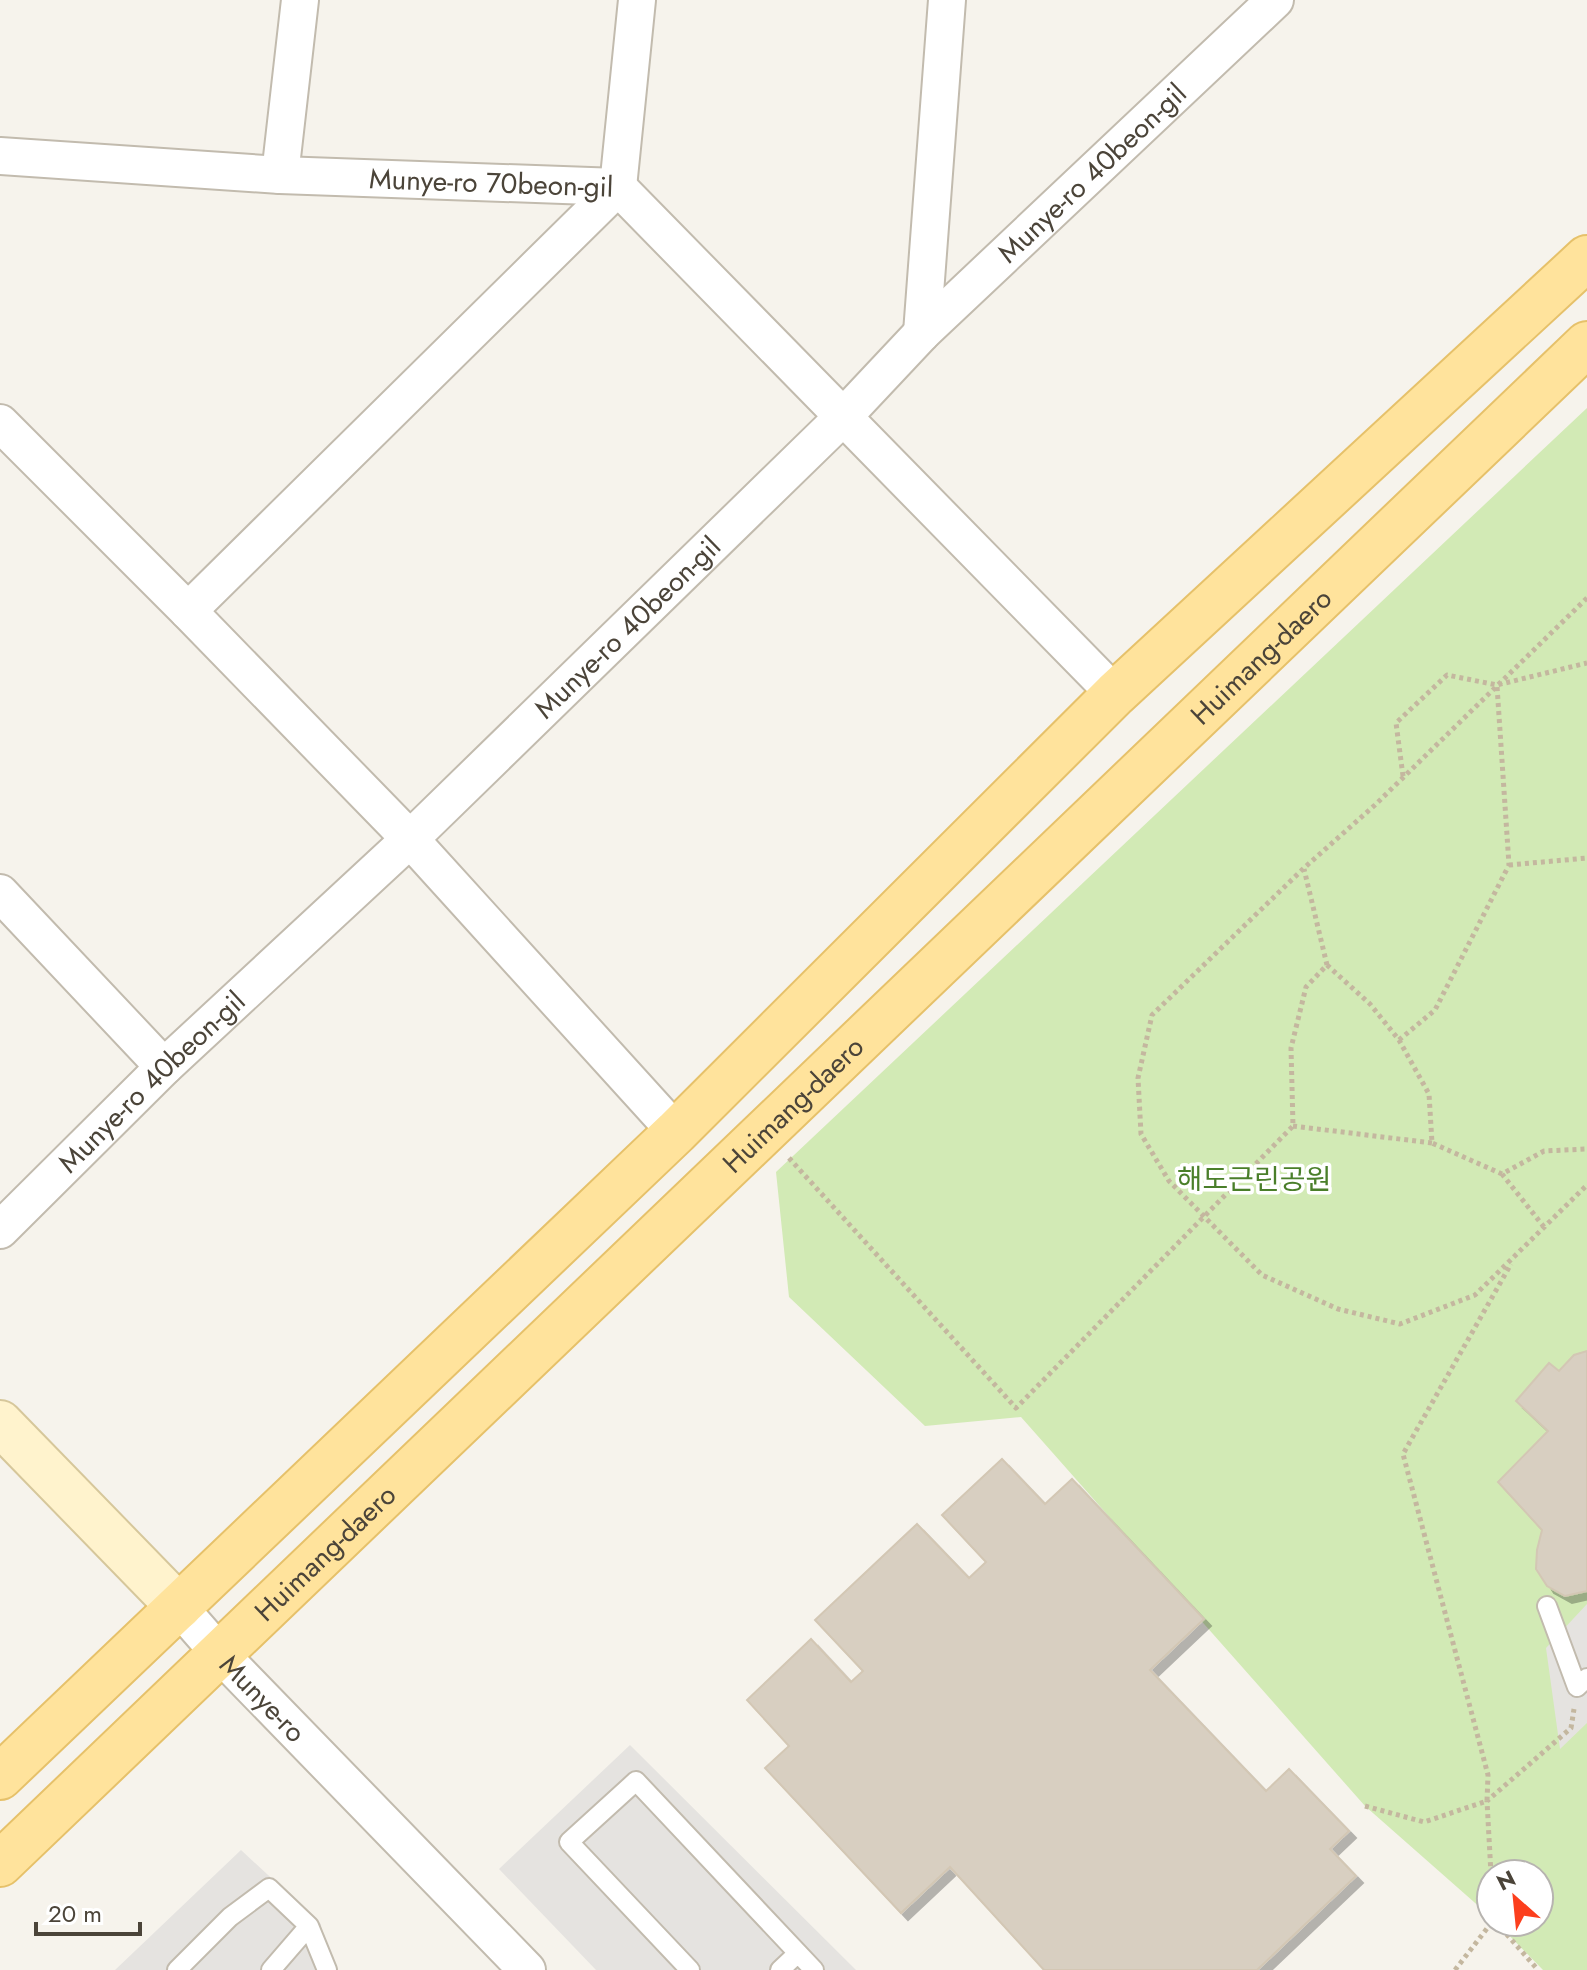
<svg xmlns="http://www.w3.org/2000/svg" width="1587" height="1970" viewBox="0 0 1587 1970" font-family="Jost,'Noto Sans KR',sans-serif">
	<defs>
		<filter id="shadow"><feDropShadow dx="7" dy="7" stdDeviation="0" flood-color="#0004"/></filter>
	</defs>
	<rect width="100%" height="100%" fill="#f6f3ec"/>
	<!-- green -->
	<path fill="#d2eab5" d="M1587 408V1970H1543L1496 1922H1539V1874H1491V1917L1365 1806 1021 1417 925 1426 789 1297 776 1172Z"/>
	<!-- parking -->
	<path fill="#e5e3e0" d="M1587 1604V1723L1560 1749 1546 1648Z
		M630 1745 856 1970H596L499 1869Z
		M241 1850 321 1924 323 1970H115Z"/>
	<!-- building -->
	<path fill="#d8cfc1" stroke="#d3c7b4" stroke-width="2" filter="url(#shadow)" d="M1587 1351V1591L1565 1596 1547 1586 1536 1569 1537 1550 1542 1530 1498 1482 1548 1431 1516 1401 1549 1363 1559 1371 1574 1355Z
		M1002 1459 1045 1504 1072 1479 1204 1619 1150 1670 1266 1791 1289 1769 1349 1831 1330 1849 1356 1876 1257 1970H1044L950 1867 901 1913 765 1768 789 1746 747 1700 811 1639 851 1682 863 1671 815 1620 917 1524 969 1578 986 1562 942 1515Z"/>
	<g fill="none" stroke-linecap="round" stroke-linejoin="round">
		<!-- lane casing -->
		<g stroke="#c2bbae" stroke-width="22">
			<path id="lane" d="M1547 1606 1577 1687 1587 1678
				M177 1970 230 1917 269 1888 309 1926 327 1970
				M271 1970 309 1926
				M690 1970 569 1842 636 1781 814 1970
				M780 1970 797 1954"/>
		</g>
		<!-- street casing -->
		<g stroke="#c2bbae" stroke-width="40">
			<g id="street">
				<path id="s1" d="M0 156 280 175 618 187"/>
				<path d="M280 175 300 0"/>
				<path d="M618 187 1115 694"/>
				<path d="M618 187 637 0"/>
				<path d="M922 333 947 0"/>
				<path d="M0 423 188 611 410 839 676 1132"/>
				<path d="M188 611 618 187"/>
				<path d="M0 893 164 1067"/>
				<path id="s2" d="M0 1230 164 1067 410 839 844 416 922 333 1275 0"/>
				<path id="s3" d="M179 1607 220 1654 527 1970"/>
			</g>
		</g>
		<!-- secondary casing -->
		<g stroke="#d6c79b" stroke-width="48">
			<path id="secondary" d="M0 1423 179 1607"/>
		</g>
		<!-- primary casing -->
		<g stroke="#e6c16a" stroke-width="48">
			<g id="primary">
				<path d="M0 1777 676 1132 1115 694 1587 258"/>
				<path id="s4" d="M0 1864 1587 344"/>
			</g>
		</g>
		<!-- path -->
		<path stroke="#c4b79f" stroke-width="5" stroke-dasharray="4 4" stroke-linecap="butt" d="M1587 598 1375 805 1304 868 1152 1015 1138 1078 1141 1134 1169 1181 1262 1275 1338 1309 1400 1324 1475 1295 1587 1185
			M1403 776 1396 723 1447 675 1497 685 1587 663
			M1509 865 1587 858
			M1327 965 1370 1004 1399 1040 1429 1094 1432 1143 1502 1174
			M1399 1040 1435 1010 1509 865 1497 686
			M1293 1126 1432 1143
			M789 1158 1016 1408 1293 1126 1291 1048 1306 987 1327 965 1304 869
			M1544 1227 1502 1174 1544 1151 1587 1149
			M1365 1806 1424 1822 1487 1801 1488 1775 1403 1454 1511 1264
			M1491 1874 1487 1801 1571 1728 1574 1709
			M1496 1922 1538 1970
			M1455 1970 1492 1922"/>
		<!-- lane -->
		<use href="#lane" stroke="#fff" stroke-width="18"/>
		<!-- street -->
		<use href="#street" stroke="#fff" stroke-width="36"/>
		<!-- secondary -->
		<use href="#secondary" stroke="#fff3cd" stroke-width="44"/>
		<!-- primary -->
		<use href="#primary" stroke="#ffe39c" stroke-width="44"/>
	</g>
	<g text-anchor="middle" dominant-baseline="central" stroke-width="7" stroke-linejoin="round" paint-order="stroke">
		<!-- street labels -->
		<g font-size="28" fill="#4b4439" stroke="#fff">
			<text stroke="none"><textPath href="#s2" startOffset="1520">Munye-ro 40beon-gil</textPath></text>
			<text stroke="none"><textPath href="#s1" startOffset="492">Munye-ro 70beon-gil</textPath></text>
			<text stroke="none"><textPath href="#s2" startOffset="870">Munye-ro 40beon-gil</textPath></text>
			<text stroke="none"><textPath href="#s4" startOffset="1746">Huimang-daero</textPath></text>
			<text stroke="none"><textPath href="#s2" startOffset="212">Munye-ro 40beon-gil</textPath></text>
			<text stroke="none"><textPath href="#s4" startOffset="1098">Huimang-daero</textPath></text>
			<text stroke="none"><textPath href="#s4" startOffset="450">Huimang-daero</textPath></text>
			<text stroke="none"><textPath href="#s3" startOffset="124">Munye-ro</textPath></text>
		</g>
		<!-- park labels -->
		<g font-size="28" fill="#4a7f2a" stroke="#fff">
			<text x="1254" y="1179">해도근린공원</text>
		</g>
	</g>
	<!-- north arrow -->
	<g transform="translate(1515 1898) rotate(333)"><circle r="38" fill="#ffffff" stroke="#b7b4b0" stroke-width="2"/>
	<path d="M0-6L14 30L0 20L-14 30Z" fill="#fc3f1d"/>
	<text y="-12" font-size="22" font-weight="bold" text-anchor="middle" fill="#4b4439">N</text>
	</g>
	<!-- scale -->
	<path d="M36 1922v12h104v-12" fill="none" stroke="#4b4439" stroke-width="4"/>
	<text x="48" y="1922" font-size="24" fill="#4b4439" stroke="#ffffff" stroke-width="6" paint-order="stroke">20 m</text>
</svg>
